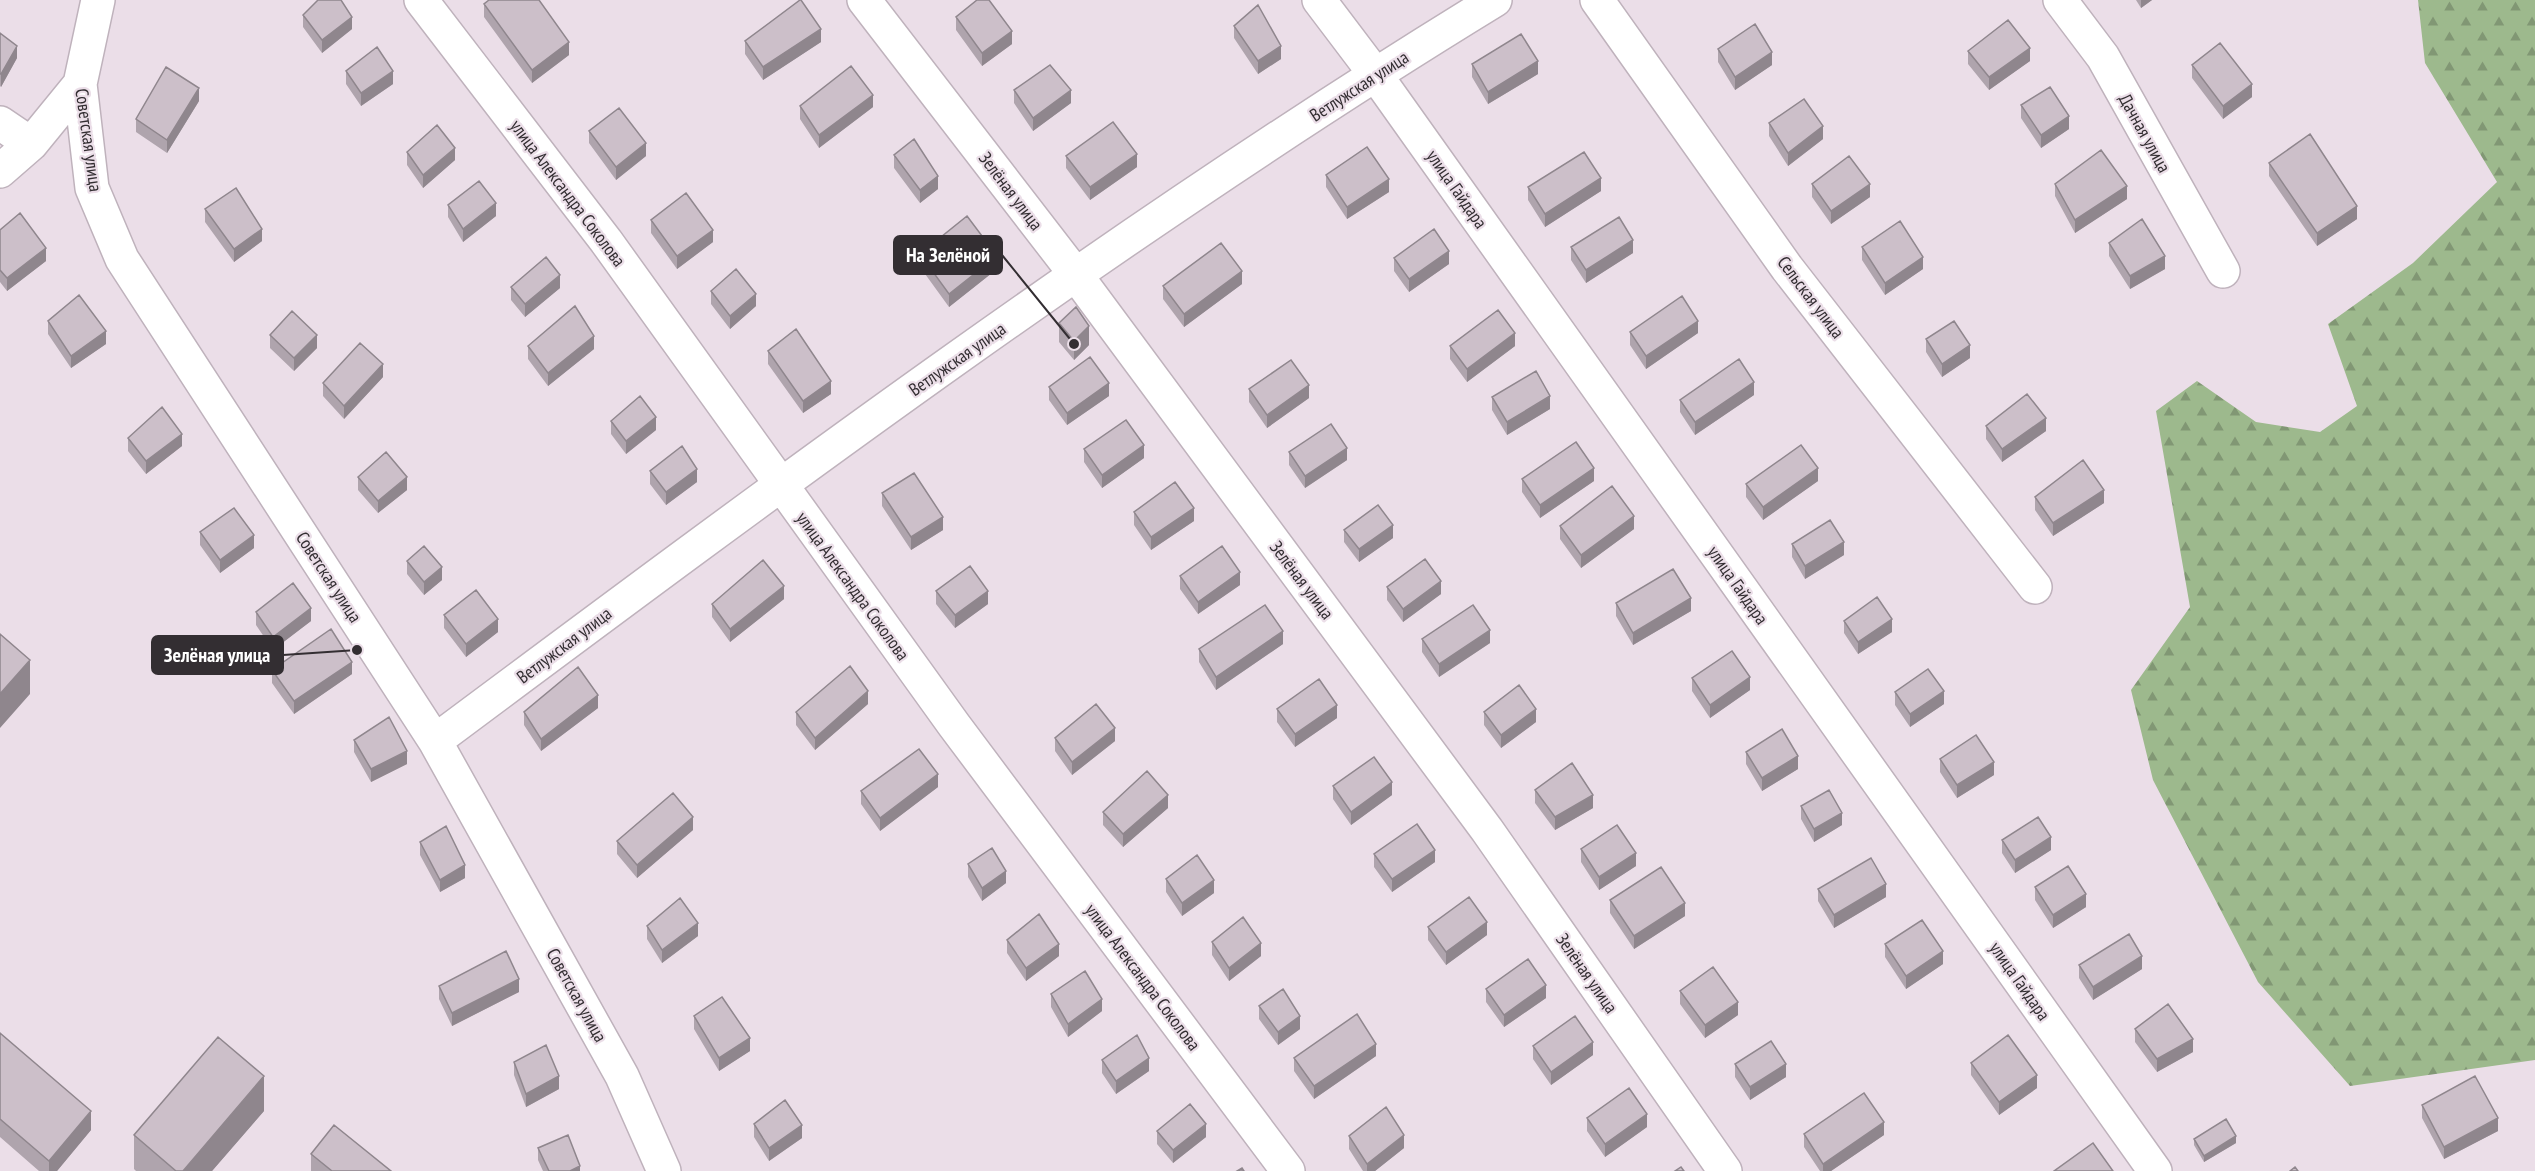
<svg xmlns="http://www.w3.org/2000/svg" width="2535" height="1171" viewBox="0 0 2535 1171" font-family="'PT Sans Narrow',sans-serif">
	<defs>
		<pattern id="forest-firs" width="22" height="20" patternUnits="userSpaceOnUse" patternTransform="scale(1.5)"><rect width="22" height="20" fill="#9db98d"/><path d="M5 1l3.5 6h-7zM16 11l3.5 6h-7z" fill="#819774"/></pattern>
	</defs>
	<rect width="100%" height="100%" fill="#ebdee8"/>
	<!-- forest -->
	<path fill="url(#forest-firs)" d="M2418 0H2535V1060L2350 1086 2258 982 2153 780 2131 690 2190 607 2156 411 2197 381 2256 422 2320 432 2357 406 2328 324 2413 263 2497 182 2425 63Z"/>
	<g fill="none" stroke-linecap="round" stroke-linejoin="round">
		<!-- minor casing -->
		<g stroke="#bfb2bc" stroke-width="36">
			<path id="minor" d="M98 0 80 84 92 188 122 259 435 741 622 1076 664 1171
				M421 0 606 241 954 725 1288 1171
				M864 0 1076 275 1487 830 1725 1171
				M1319 0 1375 74 2155 1171
				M1597 0 1787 268 2035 587
				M2060 0 2103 57 2223 271
				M0 123 31 144
				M0 171 31 144 80 84
				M435 741C781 483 1127 225 1495 0"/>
		</g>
		<!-- minor -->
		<use href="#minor" stroke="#fff" stroke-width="33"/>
	</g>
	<!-- wall -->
	<path fill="#afa4ad" d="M2136 0H2152L2141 8Z
		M484 4 569 55 532 83 484 17Z
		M303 15 352 29 322 53 303 27Z
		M956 17 1012 44 982 66 956 30Z
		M1234 26 1281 59 1258 74 1234 38Z
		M0 33 17 58 1 87 0 86Z
		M745 41 821 42 763 80 745 54Z
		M1718 49 1772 65 1735 90 1718 62Z
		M1968 51 2030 61 1989 90 1968 64Z
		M1472 64 1538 74 1488 104 1472 77Z
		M2192 65 2252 97 2223 119 2192 78Z
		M346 71 393 84 361 106 346 84Z
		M1014 90 1071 103 1033 131 1014 103Z
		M199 101 167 153 136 132V119Z
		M2021 105 2069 129 2041 148 2021 118Z
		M800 106 873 107 819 148 800 119Z
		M1769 123 1823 139 1788 166 1769 136Z
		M589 131 646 156 616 180 589 143Z
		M407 152 455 160 423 188 407 165Z
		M894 155 938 189 920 203 894 168Z
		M1066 156 1137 167 1090 200 1066 168Z
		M2269 163 2357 219 2317 246 2269 176Z
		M1326 175 1389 192 1347 219 1326 187Z
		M1812 184 1870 197 1831 224 1812 197Z
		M2055 184 2127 199 2075 233 2055 196Z
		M1528 187 1601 191 1545 227 1528 200Z
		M448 205 496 216 463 242 448 217Z
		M205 209 262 241 234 262 205 222Z
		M651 220 713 242 677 269 651 233Z
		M0 230 46 261 7 291 0 282Z
		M2109 243 2165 269 2130 289 2109 256Z
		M1571 247 1633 253 1586 283 1571 260Z
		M1862 247 1923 269 1885 295 1862 260Z
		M920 254 997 269 949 307 920 267Z
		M1394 258 1449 264 1409 292 1394 271Z
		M1242 284 1184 327 1163 299V286Z
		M511 287 560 288 525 317 511 300Z
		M711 291 756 306 730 329 711 304Z
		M48 321 106 344 71 368 48 334Z
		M1059 323 1089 345 1074 360 1059 342Z
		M1630 332 1698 333 1646 369 1630 345Z
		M270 335 317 348 294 371 270 348Z
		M1926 339 1970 358 1942 377 1926 352Z
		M528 346 594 349 548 386 528 359Z
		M1450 346H1515L1467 382 1450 359Z
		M768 351 831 394 803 413 768 364Z
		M383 377 344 419 323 396V383Z
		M1049 387 1109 396 1067 425 1049 400Z
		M1249 389 1309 398 1267 428 1249 402Z
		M1754 395 1695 435 1680 412V400Z
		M1492 397 1550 409 1507 435 1492 410Z
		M611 421 656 430 626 454 611 434Z
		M1986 426 2046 431 2002 462 1986 439Z
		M128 438 182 446 146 474 128 451Z
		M1084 449 1144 458 1102 488 1084 462Z
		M1289 452 1347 460 1305 488 1289 465Z
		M650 471 697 482 666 505 650 484Z
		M358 477 407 490 378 513 358 490Z
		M1522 479 1594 481 1540 518 1522 492Z
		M1818 481 1763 520 1746 497V484Z
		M882 493 943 530 911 550 882 506Z
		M2035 497 2104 503 2053 536 2035 510Z
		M1134 512 1194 521 1151 550 1134 525Z
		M1560 526 1634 529 1581 568 1560 539Z
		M1344 530 1393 538 1359 562 1344 542Z
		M200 532 254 548 220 573 200 545Z
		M1792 544 1844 555 1805 579 1792 557Z
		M407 561 442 580 424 595 407 574Z
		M1180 576 1240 585 1198 614 1180 589Z
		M1387 587 1441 594 1403 622 1387 600Z
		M936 591 988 604 955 628 936 604Z
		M784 599 730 642 712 617V604Z
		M1616 603 1691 611 1633 645 1616 616Z
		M256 612 311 621 273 650 256 625Z
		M444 615 498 632 466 657 444 628Z
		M1844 621 1892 632 1858 654 1844 633Z
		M1422 639 1490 643 1439 677 1422 652Z
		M1283 644 1216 690 1199 662V649Z
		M272 670 352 674 294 714 272 683Z
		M1692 678 1750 690 1710 718 1692 691Z
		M1895 692 1944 704 1910 727 1895 705Z
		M868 704 815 750 796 725V712Z
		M598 708 541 751 524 725V712Z
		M1277 709 1337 718 1295 747 1277 722Z
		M1484 712 1536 722 1501 748 1484 725Z
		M1055 738 1115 741 1072 775 1055 751Z
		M354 740 407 764 371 782 354 752Z
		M1746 752 1798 769 1762 791 1746 764Z
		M1940 759 1994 775 1957 798 1940 772Z
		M1333 786 1392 795 1351 825 1333 799Z
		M938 787 880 831 861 804V791Z
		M1535 790 1593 808 1555 830 1535 803Z
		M1801 806 1842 825 1814 842 1801 819Z
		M1168 808 1123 847 1103 825V812Z
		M693 830 637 878 617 854V841Z
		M2002 840 2051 850 2015 873 2002 853Z
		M420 842 465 878 440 892 420 855Z
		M1581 849 1636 866 1599 890 1581 862Z
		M1374 854 1435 862 1392 892 1374 867Z
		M968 864 1006 883 982 901 968 877Z
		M1166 879 1214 893 1182 916 1166 892Z
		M2035 887 2086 907 2053 928 2035 900Z
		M1818 889 1886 897 1834 928 1818 901Z
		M1610 900 1685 916 1634 949 1610 913Z
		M647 926 698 936 662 963 647 939Z
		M1428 927 1487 935 1446 965 1428 940Z
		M1007 940 1059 956 1026 981 1007 953Z
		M1212 942 1261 956 1229 981 1212 955Z
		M1885 944 1943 964 1906 989 1885 957Z
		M2079 965 2142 969 2093 1000 2079 978Z
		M439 986 519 992 452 1026 439 999Z
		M1486 989 1546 998 1504 1027 1486 1002Z
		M1680 991 1738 1015 1705 1038 1680 1004Z
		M1051 994 1102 1011 1068 1037 1051 1007Z
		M1259 1006 1300 1029 1278 1045 1259 1019Z
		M694 1016 750 1051 719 1071 694 1029Z
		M2135 1029 2193 1052 2157 1072 2135 1042Z
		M0 1033 91 1130 57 1171H39L0 1137Z
		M1533 1046 1593 1055 1551 1085 1533 1059Z
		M1376 1056 1314 1099 1294 1071V1058Z
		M1102 1060 1149 1071 1116 1094 1102 1073Z
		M514 1062 559 1089 526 1107 514 1075Z
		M1971 1063 2037 1088 1999 1115 1971 1075Z
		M1735 1064 1786 1077 1750 1100 1735 1077Z
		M2422 1105 2498 1131 2444 1159 2422 1118Z
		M264 1111 212 1171H136L134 1169V1135Z
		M1587 1118 1647 1127 1605 1157 1587 1131Z
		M754 1124 802 1138 769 1161 754 1137Z
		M1157 1131 1206 1137 1173 1163 1157 1144Z
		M1804 1134 1884 1135 1831 1171H1820L1804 1147Z
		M1349 1136 1404 1148 1375 1171H1363L1349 1149Z
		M2194 1139 2236 1143 2204 1162 2194 1145Z
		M538 1148 580 1171H543L538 1160Z
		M311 1154 391 1171H311Z"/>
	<!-- shaded-wall -->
	<path fill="#8f868d" d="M2141 0H2152L2141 8Z
		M352 17V29L322 53V40Z
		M821 29V42L763 80V67Z
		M1012 31V44L982 66V53Z
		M569 42V55L532 83V70Z
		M17 46V58L1 87V74Z
		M1281 46V59L1258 74V61Z
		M2030 48V61L1989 90V77Z
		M1772 52V65L1735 90V77Z
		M1538 61V74L1488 104V92Z
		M393 71V84L361 106V93Z
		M2252 84V97L2223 119V106Z
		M199 88V101L167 153V140Z
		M1071 90V103L1033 131V118Z
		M873 95V107L819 148V135Z
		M2069 116V129L2041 148V135Z
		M1823 126V139L1788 166V153Z
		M646 143V156L616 180V167Z
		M455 148V160L423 188V175Z
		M1137 154V167L1090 200V187Z
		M938 176V189L920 203V190Z
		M1601 178V191L1545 227V214Z
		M1389 179V192L1347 219V207Z
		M1870 184V197L1831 224V211Z
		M2127 186V199L2075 233V220Z
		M496 203V216L463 242V229Z
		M2357 206V219L2317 246V233Z
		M262 229V241L234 262V249Z
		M713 230V242L677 269V256Z
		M1633 240V253L1586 283V270Z
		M46 248V261L7 291V278Z
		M1449 251V264L1409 292V279Z
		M997 256V269L949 307V294Z
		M2165 256V269L2130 289V276Z
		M1923 257V269L1885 295V283Z
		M1242 271V284L1184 327V314Z
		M560 275V288L525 317V304Z
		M756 294V306L730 329V316Z
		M1698 321V333L1646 369V356Z
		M1089 326V345L1074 360V341Z
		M106 331V344L71 368V356Z
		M1515 333V346L1467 382V369Z
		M317 335V348L294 371V358Z
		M594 336V349L548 386V373Z
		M1970 345V358L1942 377V364Z
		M383 364V377L344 419V406Z
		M831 381V394L803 413V401Z
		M1754 382V395L1695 435V422Z
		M1109 383V396L1067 425V413Z
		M1309 385V398L1267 428V415Z
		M1550 396V409L1507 435V422Z
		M656 417V430L626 454V441Z
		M2046 418V431L2002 462V449Z
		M182 434V446L146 474V461Z
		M1144 445V458L1102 488V475Z
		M1347 448V460L1305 488V476Z
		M1594 468V481L1540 518V505Z
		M1818 468V481L1763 520V507Z
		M697 469V482L666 505V492Z
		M407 477V490L378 513V501Z
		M2104 490V503L2053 536V523Z
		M1194 508V521L1151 550V537Z
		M1634 516V529L1581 568V555Z
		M943 517V530L911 550V537Z
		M1393 525V538L1359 562V549Z
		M254 535V548L220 573V560Z
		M1844 542V555L1805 579V566Z
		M442 567V580L424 595V582Z
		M1240 572V585L1198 614V602Z
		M1441 581V594L1403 622V609Z
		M784 586V599L730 642V629Z
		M988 591V604L955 628V615Z
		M1691 598V611L1633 645V633Z
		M311 608V621L273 650V637Z
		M498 619V632L466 657V644Z
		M1892 619V632L1858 654V642Z
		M1490 630V643L1439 677V664Z
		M1283 631V644L1216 690V677Z
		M30 660V694L0 728V694Z
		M352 662V674L294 714V701Z
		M1750 677V690L1710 718V705Z
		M868 691V704L815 750V738Z
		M1944 691V704L1910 727V714Z
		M598 695V708L541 751V739Z
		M1337 705V718L1295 747V734Z
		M1536 709V722L1501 748V735Z
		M1115 728V741L1072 775V762Z
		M407 751V764L371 782V769Z
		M1798 756V769L1762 791V778Z
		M1994 762V775L1957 798V785Z
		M938 774V787L880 831V818Z
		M1392 782V795L1351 825V812Z
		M1168 795V808L1123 847V834Z
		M1593 795V808L1555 830V817Z
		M1842 813V825L1814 842V829Z
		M693 817V830L637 878V865Z
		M2051 837V850L2015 873V860Z
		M1435 850V862L1392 892V879Z
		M1636 853V866L1599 890V877Z
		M465 865V878L440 892V880Z
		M1006 871V883L982 901V888Z
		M1214 880V893L1182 916V903Z
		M1886 884V897L1834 928V915Z
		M2086 894V907L2053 928V915Z
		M1685 903V916L1634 949V936Z
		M1487 922V935L1446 965V952Z
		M698 923V936L662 963V950Z
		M1261 943V956L1229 981V968Z
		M1059 944V956L1026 981V968Z
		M1943 951V964L1906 989V976Z
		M2142 956V969L2093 1000V987Z
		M519 979V992L452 1026V1013Z
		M1546 985V998L1504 1027V1015Z
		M1102 999V1011L1068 1037V1024Z
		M1738 1002V1015L1705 1038V1025Z
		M1300 1016V1029L1278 1045V1032Z
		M750 1038V1051L719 1071V1058Z
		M2193 1039V1052L2157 1072V1059Z
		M1593 1042V1055L1551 1085V1072Z
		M1376 1044V1056L1314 1099V1086Z
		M1149 1058V1071L1116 1094V1081Z
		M1786 1064V1077L1750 1100V1087Z
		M2037 1075V1088L1999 1115V1102Z
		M264 1076V1111L212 1171H183Z
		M559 1076V1089L526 1107V1094Z
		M91 1111V1130L57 1171H49V1161Z
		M1647 1114V1127L1605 1157V1144Z
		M2498 1118V1131L2444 1159V1147Z
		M1884 1122V1135L1831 1171H1823V1164Z
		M1206 1124V1137L1173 1163V1150Z
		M802 1125V1138L769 1161V1148Z
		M1404 1135V1148L1375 1171H1367V1164Z
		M2236 1136V1143L2204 1162V1156Z
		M580 1166V1171H570Z"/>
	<!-- building -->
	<path fill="#ccbfc9" stroke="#8f868d" stroke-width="1.5" d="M318 0H341L352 17 322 40 303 15Z
		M489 0H539L569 42 532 70 484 4Z
		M800 0H801L821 29 763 67 745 41Z
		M977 0H989L1012 31 982 53 956 17Z
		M1258 5 1281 46 1258 61 1234 26Z
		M2008 20 2030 48 1989 77 1968 51Z
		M1755 24 1772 52 1735 77 1718 49Z
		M0 33 17 46 1 74H0Z
		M1521 34 1538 61 1488 92 1472 64Z
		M2220 43 2252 84 2223 106 2192 65Z
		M377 47 393 71 361 93 346 71Z
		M1050 65 1071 90 1033 118 1014 90Z
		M851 66 873 95 819 135 800 106Z
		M166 67 199 88 167 140 136 119Z
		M2050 87 2069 116 2041 135 2021 105Z
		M1804 99 1823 126 1788 153 1769 123Z
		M619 108 646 143 616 167 589 131Z
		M1113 122 1137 154 1090 187 1066 156Z
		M437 125 455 148 423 175 407 152Z
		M2310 134 2357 206 2317 233 2269 163Z
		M914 139 938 176 920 190 894 155Z
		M1367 147 1389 179 1347 207 1326 175Z
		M2101 150 2127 186 2075 220 2055 184Z
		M1584 152 1601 178 1545 214 1528 187Z
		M1849 156 1870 184 1831 211 1812 184Z
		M479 181 496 203 463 229 448 205Z
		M236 188 262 229 234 249 205 209Z
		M686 193 713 230 677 256 651 220Z
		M20 213 46 248 7 278 0 270V230Z
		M967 216 997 256 949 294 920 254Z
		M1619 217 1633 240 1586 270 1571 247Z
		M2142 219 2165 256 2130 276 2109 243Z
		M1900 221 1923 257 1885 283 1862 247Z
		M1434 229 1449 251 1409 279 1394 258Z
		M1221 243 1242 271 1184 314 1163 286Z
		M546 257 560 275 525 304 511 287Z
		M736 269 756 294 730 316 711 291Z
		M79 295 106 331 71 356 48 321Z
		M1682 296 1698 321 1646 356 1630 332Z
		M575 306 594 336 548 373 528 346Z
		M1076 307 1089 326 1074 341 1059 323Z
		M1498 310 1515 333 1467 369 1450 346Z
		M292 311 317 335 294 358 270 335Z
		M1954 321 1970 345 1942 364 1926 339Z
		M796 329 831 381 803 401 768 351Z
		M360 343 383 364 344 406 323 383Z
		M1090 357 1109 383 1067 413 1049 387Z
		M1739 359 1754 382 1695 422 1680 400Z
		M1291 360 1309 385 1267 415 1249 389Z
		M1536 371 1550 396 1507 422 1492 397Z
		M2027 394 2046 418 2002 449 1986 426Z
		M640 396 656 417 626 441 611 421Z
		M162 407 182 434 146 461 128 438Z
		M1126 420 1144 445 1102 475 1084 449Z
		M1331 424 1347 448 1305 476 1289 452Z
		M1576 442 1594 468 1540 505 1522 479Z
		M1801 445 1818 468 1763 507 1746 484Z
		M682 446 697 469 666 492 650 471Z
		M386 452 407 477 378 501 358 477Z
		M2083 460 2104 490 2053 523 2035 497Z
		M914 473 943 517 911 537 882 493Z
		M1175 482 1194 508 1151 537 1134 512Z
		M1612 486 1634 516 1581 555 1560 526Z
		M1378 505 1393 525 1359 549 1344 530Z
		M234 508 254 535 220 560 200 532Z
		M1830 520 1844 542 1805 566 1792 544Z
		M424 546 442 567 424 582 407 561Z
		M1222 546 1240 572 1198 602 1180 576Z
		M1425 559 1441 581 1403 609 1387 587Z
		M763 560 784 586 730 629 712 604Z
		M970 566 988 591 955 615 936 591Z
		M1673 569 1691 598 1633 633 1616 603Z
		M293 583 311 608 273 637 256 612Z
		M476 590 498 619 466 644 444 615Z
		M1877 597 1892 619 1858 642 1844 621Z
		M1265 605 1283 631 1216 677 1199 649Z
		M1473 605 1490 630 1439 664 1422 639Z
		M331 629 352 662 294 701 272 670Z
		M0 634 30 660 0 694Z
		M1732 651 1750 677 1710 705 1692 678Z
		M850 666 868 691 815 738 796 712Z
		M578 667 598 695 541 739 524 712Z
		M1928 669 1944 691 1910 714 1895 692Z
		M1319 679 1337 705 1295 734 1277 709Z
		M1519 685 1536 709 1501 735 1484 712Z
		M1096 704 1115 728 1072 762 1055 738Z
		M389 717 407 751 371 769 354 740Z
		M1782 729 1798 756 1762 778 1746 752Z
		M1976 735 1994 762 1957 785 1940 759Z
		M919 749 938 774 880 818 861 791Z
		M1374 757 1392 782 1351 812 1333 786Z
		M1572 763 1593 795 1555 817 1535 790Z
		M1147 771 1168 795 1123 834 1103 812Z
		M1829 790 1842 813 1814 829 1801 806Z
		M673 793 693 817 637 865 617 841Z
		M2038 817 2051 837 2015 860 2002 840Z
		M1417 824 1435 850 1392 879 1374 854Z
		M1617 825 1636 853 1599 877 1581 849Z
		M446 826 465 865 440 880 420 842Z
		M992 848 1006 871 982 888 968 864Z
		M1197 855 1214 880 1182 903 1166 879Z
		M1871 858 1886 884 1834 915 1818 889Z
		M2068 866 2086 894 2053 915 2035 887Z
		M1661 867 1685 903 1634 936 1610 900Z
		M1469 897 1487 922 1446 952 1428 927Z
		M680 898 698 923 662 950 647 926Z
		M1039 914 1059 944 1026 968 1007 940Z
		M1243 917 1261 943 1229 968 1212 942Z
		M1922 920 1943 951 1906 976 1885 944Z
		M2129 934 2142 956 2093 987 2079 965Z
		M506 951 519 979 452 1013 439 986Z
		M1528 959 1546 985 1504 1015 1486 989Z
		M1713 967 1738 1002 1705 1025 1680 991Z
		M1085 971 1102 999 1068 1024 1051 994Z
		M1283 989 1300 1016 1278 1032 1259 1006Z
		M722 997 750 1038 719 1058 694 1016Z
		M2168 1004 2193 1039 2157 1059 2135 1029Z
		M1357 1014 1376 1044 1314 1086 1294 1058Z
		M1575 1016 1593 1042 1551 1072 1533 1046Z
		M0 1033 91 1111 49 1161 0 1119Z
		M1137 1035 1149 1058 1116 1081 1102 1060Z
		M2008 1035 2037 1075 1999 1102 1971 1063Z
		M218 1037 264 1076 183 1171H176L134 1135Z
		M1771 1041 1786 1064 1750 1087 1735 1064Z
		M546 1045 559 1076 526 1094 514 1062Z
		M2475 1076 2498 1118 2444 1147 2422 1105Z
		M1629 1088 1647 1114 1605 1144 1587 1118Z
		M1864 1093 1884 1122 1823 1164 1804 1134Z
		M785 1100 802 1125 769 1148 754 1124Z
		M1190 1104 1206 1124 1173 1150 1157 1131Z
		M1386 1107 1404 1135 1367 1164 1349 1136Z
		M2226 1119 2236 1136 2204 1156 2194 1139Z
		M334 1125 391 1171H332L311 1154Z
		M568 1135 580 1166 570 1171H549L538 1148Z
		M2093 1143 2113 1171H2054Z
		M1681 1167 1684 1171H1675Z
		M2295 1167 2298 1171H2290Z
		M1242 1168 1244 1171H1237Z"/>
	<g text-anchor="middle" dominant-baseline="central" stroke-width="4.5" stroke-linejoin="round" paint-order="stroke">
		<!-- street labels -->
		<g font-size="18" fill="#332e32" stroke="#ebdee8">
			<text transform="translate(1359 86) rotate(-33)">Ветлужская улица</text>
			<text transform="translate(2145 133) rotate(61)">Дачная улица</text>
			<text transform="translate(89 140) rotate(82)">Советская улица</text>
			<text transform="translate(1457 189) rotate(55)">улица Гайдара</text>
			<text transform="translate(1011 191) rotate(53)">Зелёная улица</text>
			<text transform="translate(568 193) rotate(53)">улица Александра Соколова</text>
			<text transform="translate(1811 297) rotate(53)">Сельская улица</text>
			<text transform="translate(957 359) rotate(-35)">Ветлужская улица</text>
			<text transform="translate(329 577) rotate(57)">Советская улица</text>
			<text transform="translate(1302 580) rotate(53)">Зелёная улица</text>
			<text transform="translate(1738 585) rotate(55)">улица Гайдара</text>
			<text transform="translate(853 586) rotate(54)">улица Александра Соколова</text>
			<text transform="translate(564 645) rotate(-37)">Ветлужская улица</text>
			<text transform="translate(1587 973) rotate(55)">Зелёная улица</text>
			<text transform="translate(1143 977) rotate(53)">улица Александра Соколова</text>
			<text transform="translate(2020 981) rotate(55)">улица Гайдара</text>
			<text transform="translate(577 995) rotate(61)">Советская улица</text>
		</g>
	</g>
	<!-- callouts -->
	<path fill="none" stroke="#332e32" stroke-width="2" d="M1074 344L1002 255M357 650L283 655"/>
	<g fill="#332e32" stroke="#ebdee8" stroke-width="2">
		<circle cx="1074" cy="344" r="6"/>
		<circle cx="357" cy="650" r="6"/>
	</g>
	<g fill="#332e32" stroke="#332e32" stroke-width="2">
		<rect x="894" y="236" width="108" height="38" rx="6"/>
		<rect x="152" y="636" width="131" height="38" rx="6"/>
	</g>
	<g font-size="20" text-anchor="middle" font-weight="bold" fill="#fff">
		<text x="948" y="262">На Зелёной</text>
		<text x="217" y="662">Зелёная улица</text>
	</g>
</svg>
